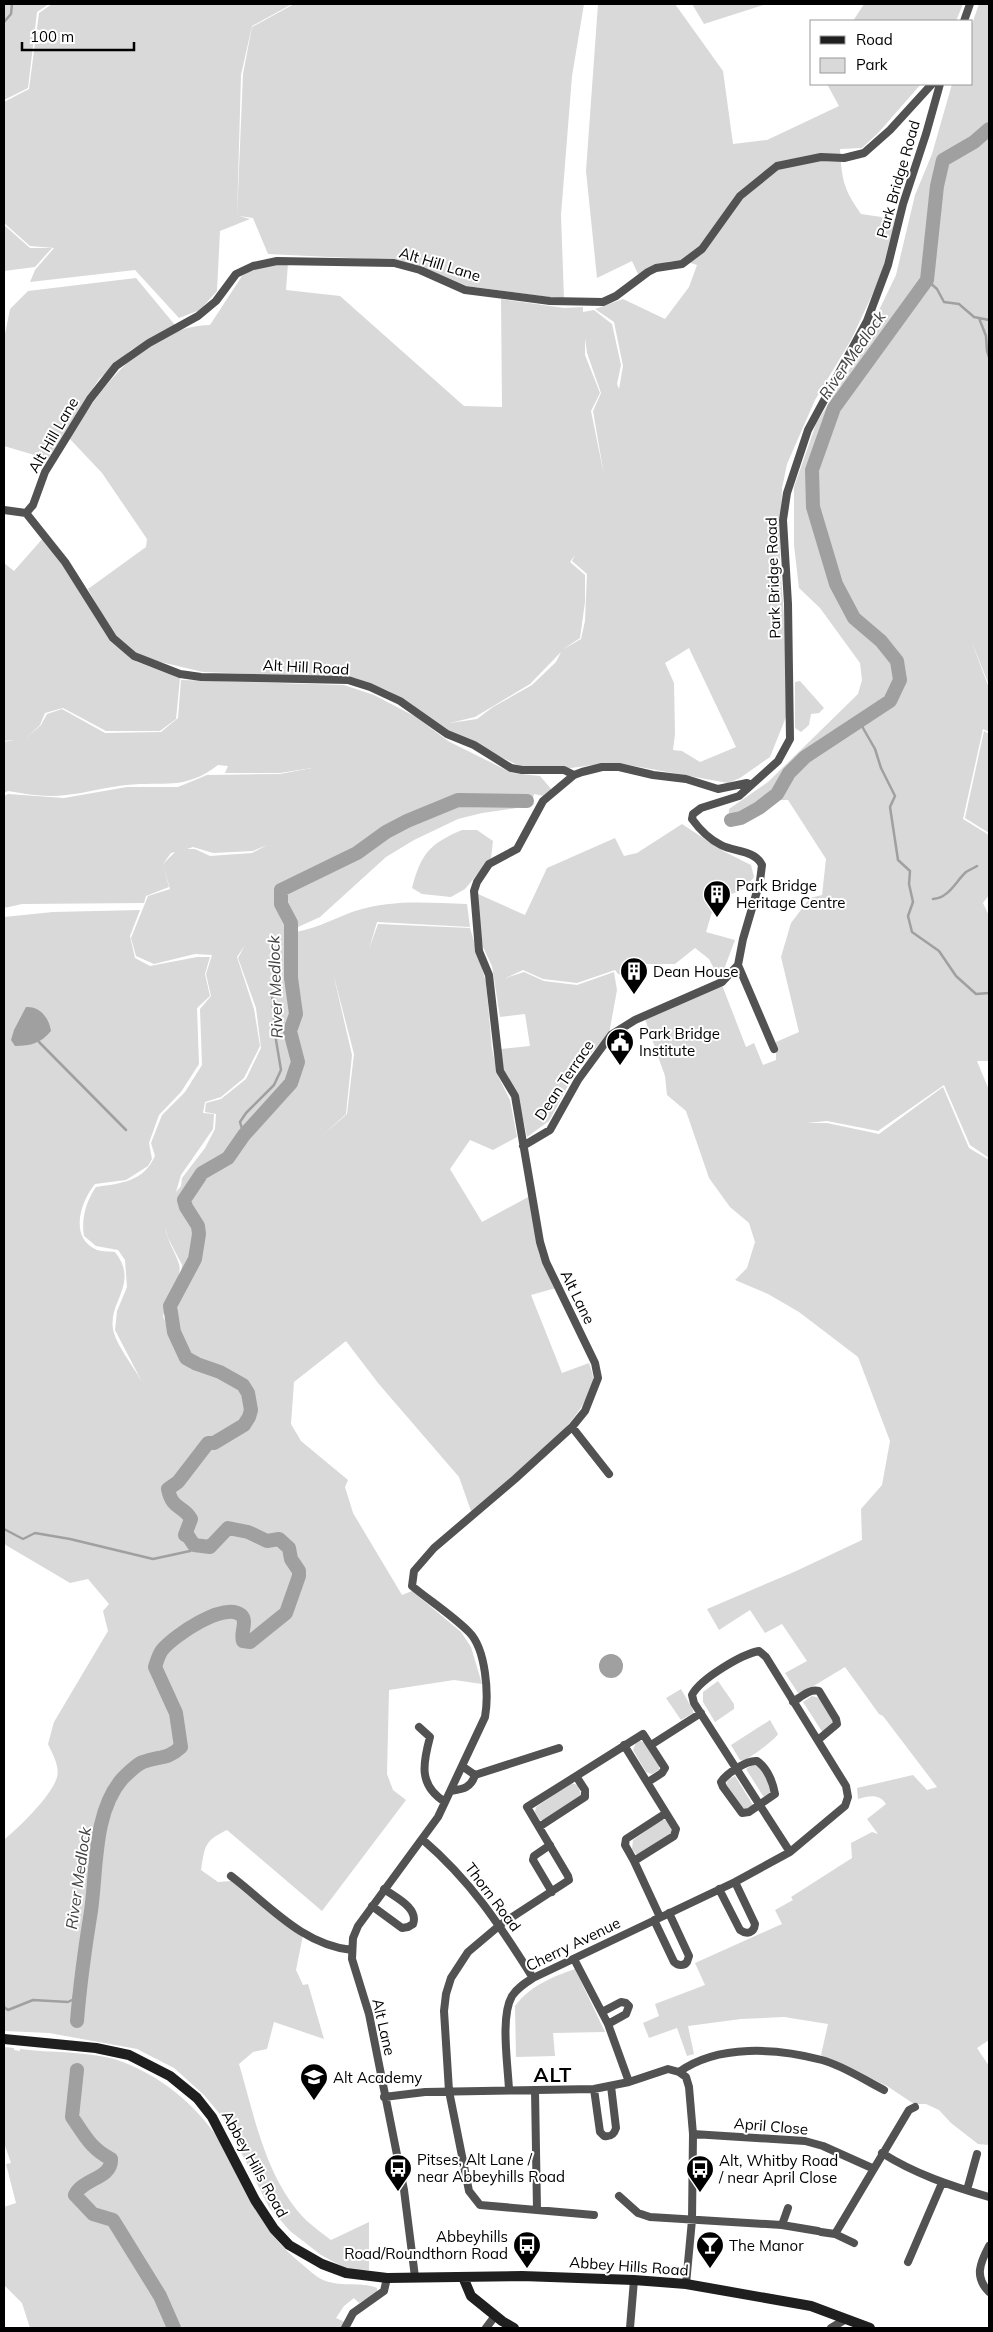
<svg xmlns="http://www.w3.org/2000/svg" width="993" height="2332" viewBox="0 0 993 2332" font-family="Mulish,sans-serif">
	<rect width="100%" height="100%" fill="#fff"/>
	<!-- green -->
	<path fill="#d9d9d9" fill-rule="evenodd" d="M4 4H49L37 12 28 88 4 100Z
		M52 4H292L252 26 241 75 237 217 243 74 252 27 294 4H584L572 76 561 215 564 299 467 286 425 268 392 260 268 254 253 218 239 216 250 219 220 231 217 291 200 310 179 318 135 270 30 282 35 270 54 248 30 246 4 223V102L29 89 39 13Z
		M598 4H675L723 71 733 144 767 140 839 106 827 84H921L879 132 862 148 840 149C842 180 843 188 861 214L895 219 881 276 851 340 815 400 787 464 782 488 780 565 785 627 786 717 770 757 740 778 728 783 623 764H600L571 768 522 767 450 733 389 691 355 678 203 672 152 660 131 650 113 634 88 589 146 547 147 539 102 473 69 438C102 387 144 327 210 325L242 276 256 267 288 263 286 290 340 296 464 406 502 407 501 299 564 308 583 307V312L594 310 612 324 621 365 617 384 619 389 623 366 614 322 595 309 623 299 665 319 689 287 697 265C673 255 660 264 638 274L632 261 597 278 586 171ZM585 338 587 353 601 393 593 411 604 475 591 411 600 393 585 355ZM575 555 572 561 587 574 585 621 581 639 562 650 580 638 585 602V575L570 562ZM689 648 736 747 700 762 682 751 673 750 675 734 674 683 665 663ZM561 652 556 662 532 685 493 707 477 719 450 723 475 717 530 684Z
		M692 4H766L704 24Z
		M864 4H963L956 21H853Z
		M979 4H989V685L971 640 989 688V732L983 729 963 819 989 835V895L983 903 989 916V1061H977L989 1090V1158L970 1145 944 1085 878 1131 827 1121 807 1123H827L879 1134 943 1087 969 1148 989 1160V2040L977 2048 989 2066V2145L978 2144 951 2123 939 2110 926 2104H914L887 2086 821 2055 828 2024 784 2017 741 2019 688 2026 694 2054 687 2056 677 2028 649 2038 643 2023 659 2016 655 2004 705 1985 695 1963 782 1924 775 1910 793 1900 791 1897 852 1858 851 1843 872 1832 878 1834 867 1819 886 1804C879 1793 869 1796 858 1799L857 1788 913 1775 927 1790 937 1787 883 1716 879 1714 845 1667 802 1693H798L785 1673 807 1661 782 1624 765 1633 750 1610 719 1630 707 1609 794 1572 862 1540 861 1509 882 1485 890 1441 858 1357 799 1312 768 1294 735 1280 747 1268 755 1242 749 1223 730 1207 709 1178 686 1111 667 1095 665 1076 645 1019 722 985 746 1047 754 1043 763 1065 776 1060V1042L799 1032 781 957 791 923 810 898 822 895 826 859 788 800H765L728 825 729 809 768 782 858 694 862 680 860 663 820 608 799 588 794 545V487L816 424 854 362 896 275 915 195 932 154 952 84H972V24Z
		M4 225 30 248H52L35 267 4 271Z
		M136 278 175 325 131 350 99 379 48 459 4 446V339L10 309 28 291Z
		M44 537 113 643 137 662 180 678 176 719 160 731H106L63 708 45 713 40 725 27 737 41 725 47 714 62 709 105 733 161 732 178 718 181 680 344 685 374 695 416 717 448 741 512 773 540 776 552 790 544 796 534 794 531 806 482 813 458 819 414 840 386 857 320 917 285 933C311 932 332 919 355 911 394 899 427 903 467 904L470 927 377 922 369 949 378 924 470 928 486 982 492 1049 498 1076 510 1100 517 1137 493 1150 470 1140 450 1169 482 1222 530 1196 539 1254 556 1288 531 1295 562 1373 589 1363C591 1370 595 1377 592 1385 579 1429 506 1482 471 1511L459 1477 378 1383 346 1341 294 1382 291 1424 301 1441 348 1480 345 1487 353 1513 402 1595 412 1591 461 1632 471 1647 482 1684 454 1680 389 1690 387 1774 393 1790 406 1800 322 1911 227 1830C204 1841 205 1846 201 1870L218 1882 231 1881 267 1911 303 1935 296 1970 303 1985 308 1984 324 2039 274 2022 267 2049 253 2052 239 2064C255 2118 266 2180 307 2221 315 2228 323 2234 331 2240L369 2222V2270L347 2269 321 2255 290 2231 269 2207 224 2119 204 2095 174 2068 137 2049 49 2033 4 2031V1840C18 1828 52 1796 57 1777 60 1766 52 1753 48 1744L54 1722 108 1631 103 1611 109 1604 88 1579 70 1583 4 1544V917L53 912 140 910 130 936 135 958 150 966 197 957H210L205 974 210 996 197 1008 199 1064 181 1092 159 1115 149 1143 152 1159 148 1166 126 1180 95 1184C81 1201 69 1236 95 1249 100 1252 109 1251 115 1252 141 1285 105 1303 114 1333 117 1345 134 1368 141 1380L115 1330 117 1311 127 1287 125 1260 118 1250 96 1246 84 1236C81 1219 86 1201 96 1187 122 1183 143 1182 155 1156L151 1143 162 1115 185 1092 202 1065 200 1009 211 996 206 974 212 955 195 954 154 964 136 956 131 938 148 896 170 889 163 864 175 852 171 853 163 864 169 887 146 896 144 903 22 904 4 908V796L8 794 64 798 127 787H178L207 775 280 774 312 768 280 773H225L228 766 218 765C184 791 164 781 126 785 106 787 86 793 66 795 46 798 27 794 8 791L4 793V742L13 740 4 741V563L14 571ZM267 845 252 853 210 856 195 849H187L193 847 213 853 253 851ZM245 945 238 958 256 1008 261 1048 246 1079 221 1099 206 1103 205 1112 216 1114 215 1129 205 1148 182 1178 181 1186 176 1192 181 1175 213 1129 214 1114 203 1113 205 1102 221 1097 244 1078 260 1046 254 1009 237 957ZM333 973 354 1054 347 1114 322 1136 346 1114 352 1055ZM165 1227 168 1238 182 1265 180 1280 165 1318 167 1326 163 1316C168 1304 183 1276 179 1264 175 1251 167 1241 165 1227Z
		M800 681 824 708 819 713 811 714 809 725 801 732 795 728V682Z
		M984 731 989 734V833L965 818Z
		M682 824 723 851 751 865 754 877C743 892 735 895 717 895L706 932 735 940 720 980 709 959 695 948 675 964H646L625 976 618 974 615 970 577 983 543 979 523 970 506 978 524 972 544 981 577 985 614 972 617 990 609 1034 578 1067 549 1121 527 1137 518 1096 502 1069 501 1049 530 1046 525 1014 500 1017 492 966 483 947 479 924 478 894 525 915 547 868 615 838 624 856 637 853Z
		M462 830H477L493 841 491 858 465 889 451 897 422 894 412 888C421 854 429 844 462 830Z
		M718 1681 734 1704V1709L715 1722 703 1702V1692Z
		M681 1689 693 1710V1713L681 1720 666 1698Z
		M812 1696 819 1698 834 1721V1725L823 1733 803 1702Z
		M770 1720 778 1734C775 1740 751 1757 743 1761L740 1760 731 1745Z
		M640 1741 644 1742 659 1765V1770L652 1774 646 1772 633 1750 636 1743Z
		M755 1763 759 1765 773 1786V1791L765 1799 746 1769Z
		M735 1776 753 1805V1807L742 1809 726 1785 728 1780Z
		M571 1783 578 1785 581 1795 577 1799 545 1820H540L535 1812 536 1807Z
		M661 1820H667L672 1828 671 1833 639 1854H636L632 1849 633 1840Z
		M575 1969 605 2032 553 2033 555 2056 516 2057 515 2006C530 1986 552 1977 575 1969Z
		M4 2047 14 2048V2050L20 2051V2049C51 2053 85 2051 114 2059 159 2073 201 2108 224 2148 251 2195 258 2229 303 2265 309 2270 315 2276 321 2279 339 2288 360 2281 377 2288V2293L359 2303 354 2298 344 2306 336 2318 345 2322 344 2328H30L22 2303 4 2285V2207L16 2203 6 2164 11 2163 4 2143Z"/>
	<!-- water -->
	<path fill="#a0a0a0" d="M26 1007C40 1006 49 1018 51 1031 41 1043 31 1046 15 1046L11 1040 14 1030Z
		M599 1666a12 12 0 1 1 24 0a12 12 0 1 1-24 0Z"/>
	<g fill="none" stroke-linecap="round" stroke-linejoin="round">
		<!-- stream -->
		<path stroke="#a0a0a0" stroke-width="2.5" d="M4 22 11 14 12 4
			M927 280 937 289 944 302 959 304 974 317 989 320
			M979 318 986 336 987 351 989 357
			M859 721 875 749 881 768 895 796 890 807 898 860 910 871 909 884 913 902 908 916 912 932 939 951 956 976 976 994 989 993
			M933 899C949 898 956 881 966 872 969 870 974 868 977 866
			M39 1042 126 1130
			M244 1135 240 1122 246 1113 274 1085 281 1070 276 1040 272 996
			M4 1529 23 1539 35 1533 70 1539 153 1559 190 1551 194 1545
			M4 2007 8 2010 33 2000 68 2002 74 1999V1995L79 1993"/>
		<!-- river -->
		<path stroke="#a0a0a0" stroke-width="14" d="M731 820 741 818 759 808 777 794 789 773 805 757 890 701 900 680 897 661 881 641 854 618 836 584 813 507 812 470 834 408 927 280 937 186 943 160 974 142 989 129
			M77 2021C80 1984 85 1948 91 1911 97 1869 93 1813 122 1779 127 1774 137 1764 143 1762 159 1756 167 1760 181 1747L176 1713 155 1667C157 1661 159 1653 163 1649 174 1636 224 1601 241 1615 248 1621 240 1633 243 1641L250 1642 286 1613 299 1576V1571L291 1559 289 1548 279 1539 267 1541 248 1532 228 1528 210 1547 194 1545 188 1536 185 1535 191 1519C184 1506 172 1510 168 1489L178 1482 208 1443H214L244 1425 249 1417 251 1410 248 1393 243 1385 220 1372 197 1364 186 1358 174 1332 170 1306 195 1259 199 1234 198 1226 186 1207 184 1200 202 1173 228 1158 244 1135 291 1083 298 1062 290 1031 296 1014 291 978V923L281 904V890L357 853 386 832 407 821 458 800 527 801
			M77 2070 72 2117C85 2136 91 2149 111 2159 112 2179 83 2178 75 2195L93 2214 113 2220 160 2296 174 2328"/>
		<!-- street -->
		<path stroke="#525252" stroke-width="8" d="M964 21 970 4
			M4 510 26 513 33 505 45 472 90 399 116 366 149 343 198 316 216 301 236 274 253 266 277 261 394 263 420 270 465 290 550 301 603 302 616 296 648 272 656 268 682 264 702 249 740 196 777 166 821 157 844 158 864 153 890 130 932 84
			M26 513 65 562 113 638 134 656 180 674 201 677 348 680 370 687 400 701 447 734 474 745 511 768 522 770H564L574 775
			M738 965 774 1049
			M523 1146 550 1130 578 1080 611 1035 635 1020 722 982 738 965 743 939 760 881 762 865C755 850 734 852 721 845 709 839 700 830 692 819L693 814 701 808 739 796 778 761 790 739 788 604 783 520 787 493 808 430 867 321 888 265 903 204 926 134 940 84
			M572 1427 609 1474
			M793 1702C801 1697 810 1688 819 1691L836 1719 837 1724 818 1740
			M419 1727 430 1737C423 1763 418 1785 445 1802
			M624 1745 676 1829 674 1836 634 1861 660 1917
			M651 1745 701 1713
			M757 1761C767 1768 773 1782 775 1794L749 1812 742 1813 723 1787 721 1782C727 1773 747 1760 757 1761Z
			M475 1775 559 1748
			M451 1791C463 1789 471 1788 475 1775L462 1766
			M539 1827 585 1797V1790L576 1776
			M422 1839C471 1881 499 1924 533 1978
			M550 1845 534 1856 533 1860 552 1892
			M634 1861 625 1845 626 1839 666 1813
			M231 1876C268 1904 302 1945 352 1950
			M719 1889 740 1930C747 1935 754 1933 755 1924L735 1882
			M372 1906 402 1928 408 1927 413 1924C419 1908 395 1897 384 1889
			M654 1920 674 1962C678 1966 684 1966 687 1962L689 1956 669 1913
			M574 1959 608 2024 629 2082
			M602 2012 621 2002 626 2003 629 2006 626 2014 608 2024
			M679 2072C718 2044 777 2048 822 2060 844 2066 864 2080 884 2090
			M594 2089 600 2132 604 2136C611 2137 614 2135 616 2128L611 2086
			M509 2090C508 2065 500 2017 512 1996 517 1988 525 1983 533 1978L735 1882 790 1852 845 1806 848 1797 846 1786 766 1657 759 1651C742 1654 700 1679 692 1695L694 1703 790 1852
			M535 2090 537 2210
			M384 2097 425 2092 594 2089 629 2082 668 2069 679 2072 686 2077 689 2087 693 2134 692 2220 686 2284
			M693 2134 805 2141 823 2146 872 2168
			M882 2153C915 2174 951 2186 989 2197
			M967 2190 977 2154
			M619 2196 638 2213 650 2217 782 2225 818 2231
			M594 2215 480 2205 469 2191 449 2091 444 2011 446 1994 451 1978 468 1952 500 1925 569 1880 568 1876 527 1807 643 1734 665 1768 662 1773 648 1782
			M782 2225 788 2208
			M821 2232 835 2234 854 2243
			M835 2234 909 2110 915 2107
			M989 2246C980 2263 974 2277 989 2292
			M908 2262 942 2183
			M415 2277 404 2190 369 2014 352 1959 353 1938 358 1926 438 1817 485 1717C489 1694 486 1649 469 1632 452 1615 430 1601 412 1586L414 1571 434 1548 515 1479 572 1427 585 1411 598 1378 595 1363 546 1262 540 1242 515 1096 500 1071 489 975 479 951 474 891 477 882 489 864 517 849 543 801 574 775 582 772 602 767H619L653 775 686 779 718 789 747 783 750 784
			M345 2328 353 2313 384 2291 387 2278
			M486 2328 495 2316
			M630 2328 634 2280
			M831 2328 846 2319"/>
		<!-- secondary -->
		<path stroke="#1f1f1f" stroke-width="10" d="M4 2039 96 2048 129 2055 170 2076 197 2098 212 2117 255 2200 274 2229 289 2245 322 2264 346 2273 387 2278 522 2276 634 2280 686 2284 811 2306 870 2328
			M463 2277 471 2296 502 2321 514 2328"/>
	</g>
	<!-- icons -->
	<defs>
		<g id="building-pin" transform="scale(1.4375)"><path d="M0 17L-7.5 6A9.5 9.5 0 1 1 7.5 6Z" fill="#000" stroke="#fff"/><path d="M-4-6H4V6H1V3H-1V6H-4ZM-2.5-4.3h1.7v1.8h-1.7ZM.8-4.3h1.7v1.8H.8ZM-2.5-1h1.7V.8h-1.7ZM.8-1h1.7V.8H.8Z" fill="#fff"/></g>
		<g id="civic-pin" transform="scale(1.4375)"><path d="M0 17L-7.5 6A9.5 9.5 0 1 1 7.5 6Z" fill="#000" stroke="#fff"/><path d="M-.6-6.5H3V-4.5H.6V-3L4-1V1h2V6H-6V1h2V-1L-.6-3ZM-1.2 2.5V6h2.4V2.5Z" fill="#fff"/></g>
		<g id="school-pin" transform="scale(1.4375)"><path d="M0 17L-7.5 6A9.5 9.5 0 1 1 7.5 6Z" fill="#000" stroke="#fff"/><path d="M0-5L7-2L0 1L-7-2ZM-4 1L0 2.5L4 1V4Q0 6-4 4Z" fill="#fff"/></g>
		<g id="bus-pin" transform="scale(1.4375)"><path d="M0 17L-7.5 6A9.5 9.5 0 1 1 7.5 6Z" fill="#000" stroke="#fff"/><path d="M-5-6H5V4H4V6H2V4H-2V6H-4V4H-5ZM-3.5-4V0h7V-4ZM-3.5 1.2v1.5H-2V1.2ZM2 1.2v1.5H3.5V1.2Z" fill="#fff"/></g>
		<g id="bar-pin" transform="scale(1.4375)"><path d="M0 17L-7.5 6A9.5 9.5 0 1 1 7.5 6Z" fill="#000" stroke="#fff"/><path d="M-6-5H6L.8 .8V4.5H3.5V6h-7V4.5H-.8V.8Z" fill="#fff"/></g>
	</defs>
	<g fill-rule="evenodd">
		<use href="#building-pin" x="717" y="894"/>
		<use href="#building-pin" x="634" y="971"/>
		<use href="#civic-pin" x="620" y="1042"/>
		<use href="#school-pin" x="314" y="2077"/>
		<use href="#bus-pin" x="398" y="2168"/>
		<use href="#bus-pin" x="700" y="2169"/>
		<use href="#bus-pin" x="527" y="2245"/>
		<use href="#bar-pin" x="710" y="2245"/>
	</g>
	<g text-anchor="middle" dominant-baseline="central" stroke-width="4" stroke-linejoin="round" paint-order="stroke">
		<!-- street labels -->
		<g font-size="15" fill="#000" stroke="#fff">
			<text transform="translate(898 179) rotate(-74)">Park Bridge Road</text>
			<text transform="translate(440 264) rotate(17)">Alt Hill Lane</text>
			<text transform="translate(53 435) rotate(-60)">Alt Hill Lane</text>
			<text transform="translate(773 578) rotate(-92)">Park Bridge Road</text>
			<text transform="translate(306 667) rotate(3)">Alt Hill Road</text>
			<text transform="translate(564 1080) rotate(-56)">Dean Terrace</text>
			<text transform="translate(578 1297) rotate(64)">Alt Lane</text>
			<text transform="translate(493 1897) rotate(53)">Thorn Road</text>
			<text transform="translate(573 1944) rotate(-26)">Cherry Avenue</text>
			<text transform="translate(384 2027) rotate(77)">Alt Lane</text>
			<text transform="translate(771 2126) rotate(5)">April Close</text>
			<text transform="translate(255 2164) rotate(61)">Abbey Hills Road</text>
			<text transform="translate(629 2266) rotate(4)">Abbey Hills Road</text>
		</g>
		<!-- poi labels -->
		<g font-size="15" fill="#000" stroke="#fff" text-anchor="start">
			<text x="736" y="885">Park Bridge<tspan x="736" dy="17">Heritage Centre</tspan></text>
			<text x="653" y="971">Dean House</text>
			<text x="639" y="1033">Park Bridge<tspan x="639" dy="17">Institute</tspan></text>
			<text x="333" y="2077">Alt Academy</text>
			<text x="417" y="2159">Pitses, Alt Lane /<tspan x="417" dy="17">near Abbeyhills Road</tspan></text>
			<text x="719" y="2160">Alt, Whitby Road<tspan x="719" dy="17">/ near April Close</tspan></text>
			<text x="508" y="2236" text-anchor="end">Abbeyhills<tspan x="508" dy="17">Road/Roundthorn Road</tspan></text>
			<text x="729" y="2245">The Manor</text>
		</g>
		<!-- water labels -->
		<g font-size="16" font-style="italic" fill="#414141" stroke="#fff">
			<text transform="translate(852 355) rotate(-55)">River Medlock</text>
			<text transform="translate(275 987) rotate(-92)">River Medlock</text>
			<text transform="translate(78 1878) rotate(-82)">River Medlock</text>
		</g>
		<!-- district labels -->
		<g font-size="20" font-weight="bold" letter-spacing="1" fill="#000" stroke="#fff">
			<text x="553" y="2074">ALT</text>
		</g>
	</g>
	<!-- border -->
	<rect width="993" height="2332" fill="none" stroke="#000000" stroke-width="10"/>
	<!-- legend -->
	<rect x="810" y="20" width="162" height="65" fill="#ffffff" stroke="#999999"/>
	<rect x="820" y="36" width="25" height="8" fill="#1f1f1f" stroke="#999999"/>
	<text x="856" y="45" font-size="15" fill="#000000">Road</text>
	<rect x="820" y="58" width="25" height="15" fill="#d9d9d9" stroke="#999999"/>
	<text x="856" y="70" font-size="15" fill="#000000">Park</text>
	<!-- scale -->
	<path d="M22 42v8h112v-8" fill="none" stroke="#000000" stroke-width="2.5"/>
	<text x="30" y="42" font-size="15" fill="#000000" stroke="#ffffff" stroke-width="4" paint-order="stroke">100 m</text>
</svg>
